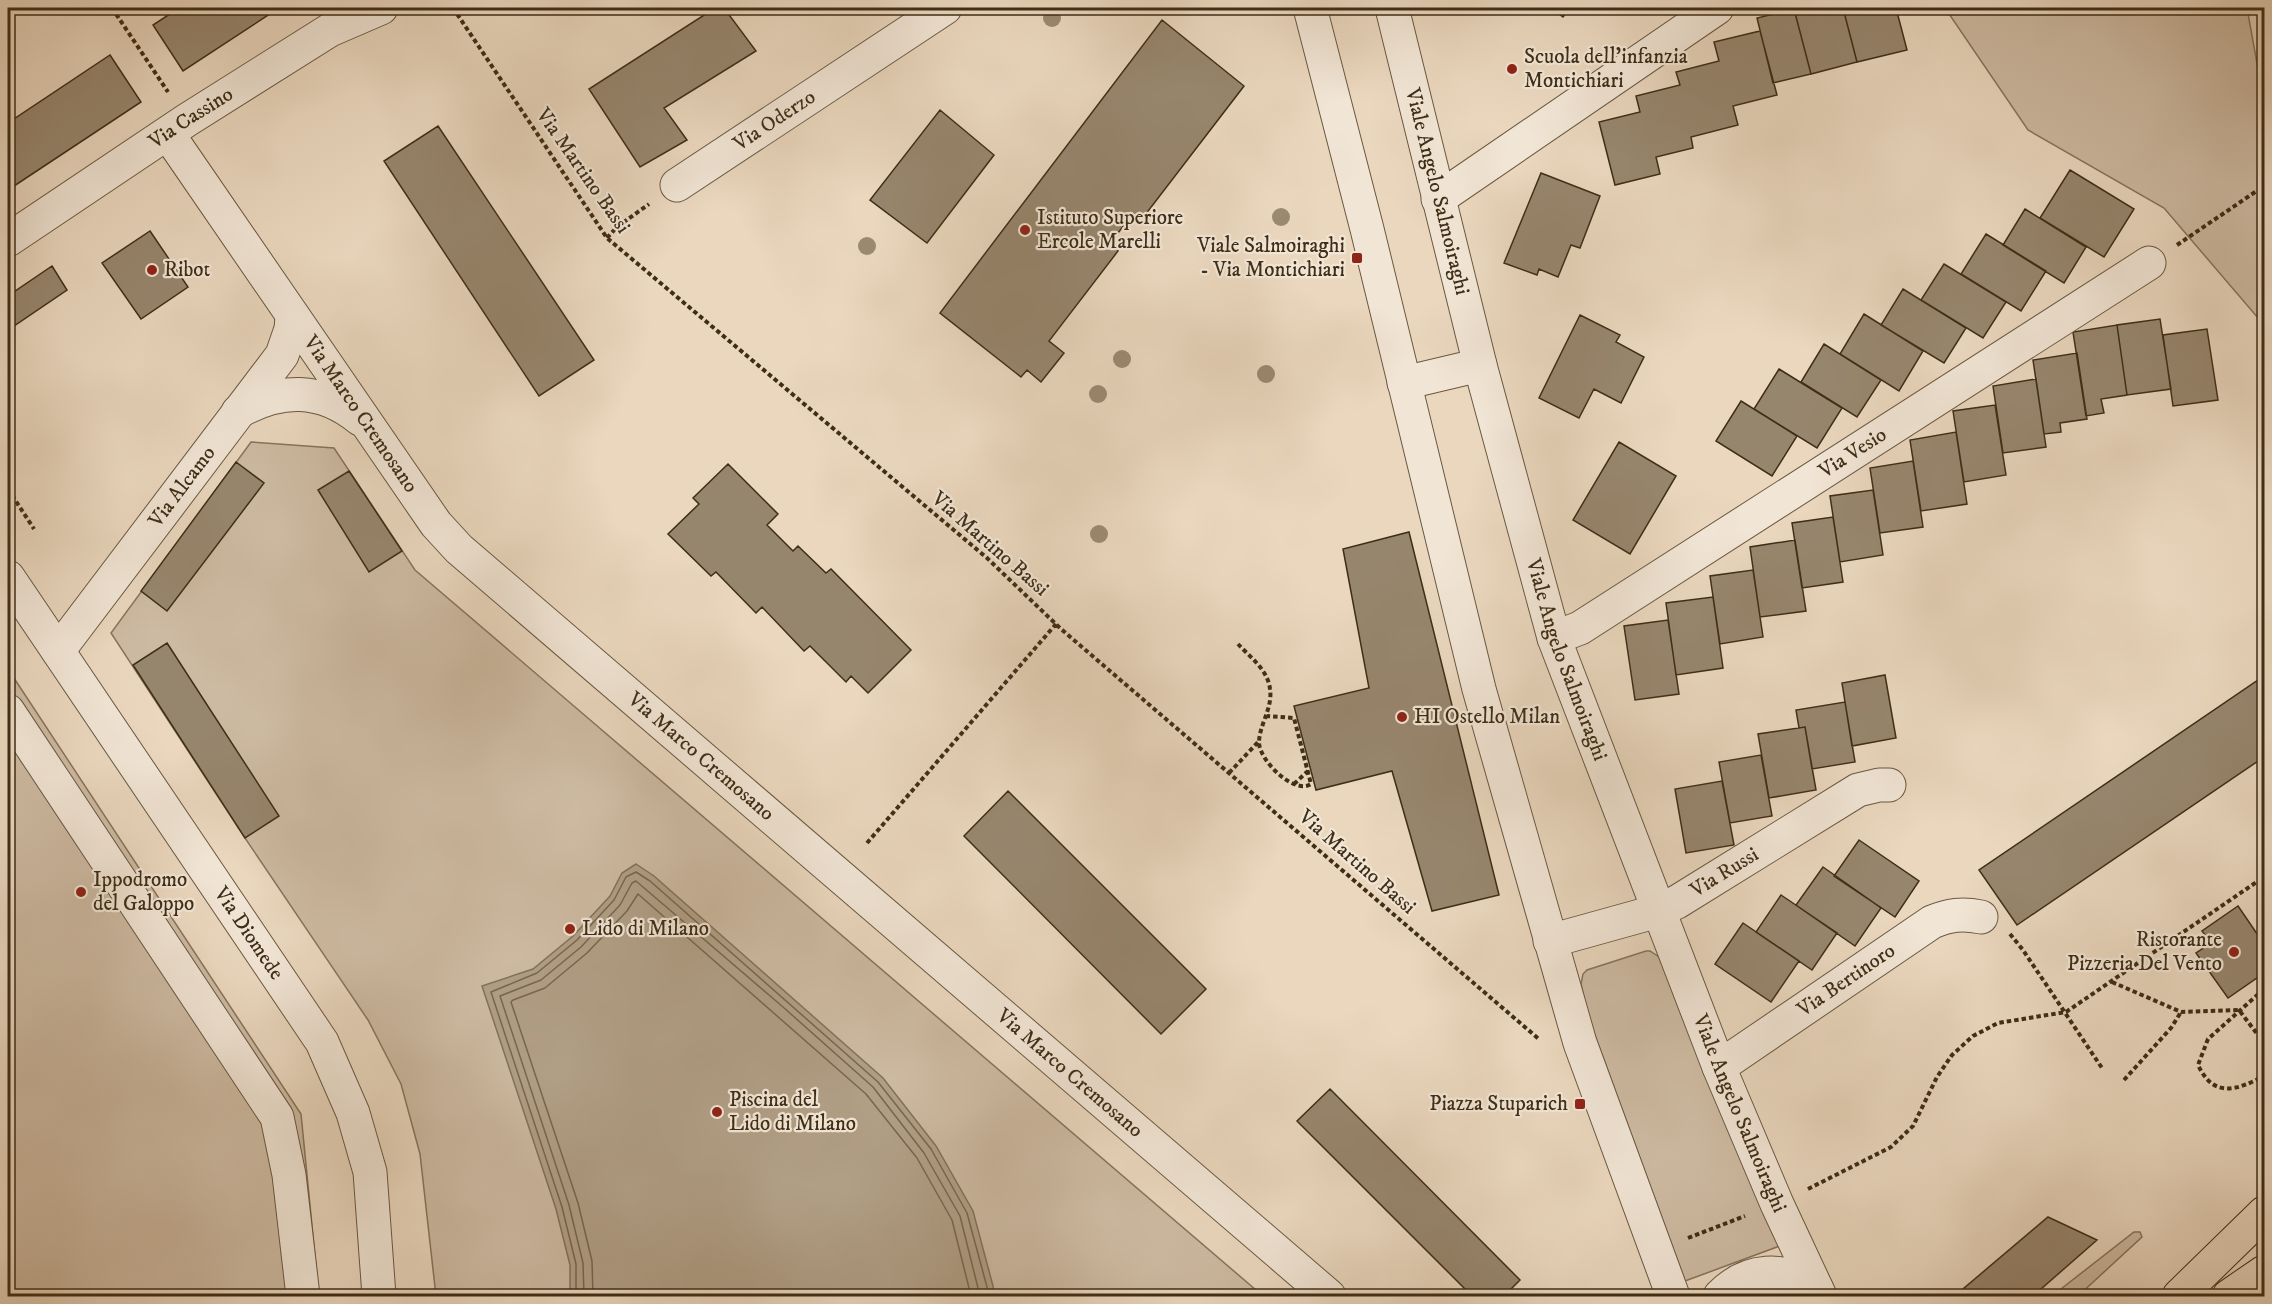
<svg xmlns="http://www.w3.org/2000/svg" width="2272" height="1304" viewBox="0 0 2272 1304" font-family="'IM FELL DW Pica',serif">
	<rect width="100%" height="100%" fill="#ead7be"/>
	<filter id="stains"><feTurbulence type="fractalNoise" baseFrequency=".00333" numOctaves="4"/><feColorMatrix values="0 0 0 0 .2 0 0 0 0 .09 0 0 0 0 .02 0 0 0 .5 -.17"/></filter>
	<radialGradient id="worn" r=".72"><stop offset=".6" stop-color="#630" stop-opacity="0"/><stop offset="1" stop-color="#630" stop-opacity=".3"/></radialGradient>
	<!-- green -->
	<path fill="#cdbaa2" stroke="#86745c" stroke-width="1.5" d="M1945 8H2247L2264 102V325L2164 208 2028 130Z
		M251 442 334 448 415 570 1263 1296H436L420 1154 401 1084 368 1020 245 838 111 633Z
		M8 669 301 1114 319 1296H8Z
		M1646 951H1650L1659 957 1785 1244 1685 1281 1588 1016 1581 984 1583 974 1587 970Z
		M2134 1232H2140L2142 1237 2078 1296H2052Z"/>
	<!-- water -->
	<path fill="#b09e85" stroke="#827159" stroke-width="1.5" d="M636 864 654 876 883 1078 936 1146 973 1211 993 1286 994 1296H570V1265L556 1209 482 986 533 969 573 936 610 896 622 873Z"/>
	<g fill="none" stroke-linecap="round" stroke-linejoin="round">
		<!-- shore -->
		<path stroke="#77664e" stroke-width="1.5" d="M576 1296V1264L562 1207 491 992 537 973 577 940 614 900 626 877 636 872 650 881 878 1082 931 1149 967 1213 987 1287 988 1296
			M584 1296 583 1263 569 1205 500 996 541 980 581 947 620 905 632 883 636 881 783 1007 873 1087 924 1153 960 1216 980 1296
			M593 1296 592 1261 578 1203 511 1002 513 1000 545 988 587 953 627 911 638 894 866 1094 917 1158 952 1220 971 1296"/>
	</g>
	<!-- building -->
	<path fill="#97866e" stroke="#3e2e17" stroke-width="1.5" d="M8 8H25L8 19Z
		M179 8H279L183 71 153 25Z
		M715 8H724L756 51 664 108 687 140 640 167 589 89Z
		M1551 8H1570L1563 17Z
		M1800 8H1843L1857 62 1811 74 1794 9Z
		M1843 8H1896L1907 50 1857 62Z
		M1794 9 1811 74 1773 83 1757 18Z
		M1162 20 1244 86 1142 219 1133 213 1109 245 1118 251 1049 341 1064 353 1041 382 1027 370 1021 377 940 313Z
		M1760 31 1777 95 1733 106 1738 125 1691 137 1693 148 1656 157 1660 174 1615 185 1599 122 1640 112 1636 96 1680 85 1676 72 1719 61 1714 42Z
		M110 55 141 102 8 190V123Z
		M940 110 994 155 927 243 870 200Z
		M438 126 594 360 539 396 384 161Z
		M2070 170 2134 209 2104 257 2040 218Z
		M1541 173 1600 196 1580 248 1571 245 1558 277 1539 269 1537 275 1504 263Z
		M2025 209 2086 247 2064 283 2003 245Z
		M150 231 188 287 141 319 102 263Z
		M1986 234 2046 271 2021 311 1961 274Z
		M1944 264 2006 302 1983 338 1921 300Z
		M52 266 67 290 8 330V296Z
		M1903 289 1966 328 1944 363 1881 325Z
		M1864 314 1923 351 1899 391 1840 354Z
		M1580 315 1620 335 1616 342 1644 357 1621 403 1594 389 1579 418 1539 398Z
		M2160 319 2171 389 2127 395 2117 325Z
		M2117 325 2127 395 2101 399 2104 413 2086 416 2073 332Z
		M2207 329 2218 400 2173 406 2163 335Z
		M1824 344 1881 380 1857 417 1801 382Z
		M2077 353 2087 419 2060 423 2061 432 2044 434 2033 360Z
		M1779 369 1842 408 1817 448 1754 409Z
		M2036 379 2046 447 2003 453 1993 386Z
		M1741 401 1797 436 1772 476 1716 441Z
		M1995 405 2006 475 1964 482 1953 411Z
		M1956 432 1967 504 1921 511 1910 440Z
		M1619 442 1676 476 1630 554 1573 520Z
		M1913 461 1923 527 1880 533 1870 468Z
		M236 462 264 483 167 611 141 591Z
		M728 464 778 514 767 525 793 551 798 546 826 573 831 569 911 650 868 693 851 676 846 682 810 646 804 651 762 607 756 613 716 572 711 576 668 534 699 504 693 498Z
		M349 471 402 551 369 572 318 490Z
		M1873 490 1883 555 1840 562 1830 496Z
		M1833 517 1843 582 1802 588 1792 523Z
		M1409 532 1499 895 1432 911 1392 771 1316 790 1294 706 1369 688 1343 549Z
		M1795 540 1806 611 1760 617 1750 547Z
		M1753 570 1763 637 1720 644 1710 576Z
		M1713 597 1723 668 1676 675 1666 603Z
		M1668 620 1679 694 1635 700 1624 626Z
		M167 643 279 816 245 838 133 665Z
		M1885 675 1896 738 1852 746 1842 683Z
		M2264 676V757L2017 925 1979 870Z
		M1845 702 1855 762 1812 769 1805 727 1799 728 1796 710Z
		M1805 727 1816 790 1769 798 1758 734Z
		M1761 755 1772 816 1730 823 1719 762Z
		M1722 781 1734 845 1686 853 1675 789Z
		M1008 791 1206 989 1161 1034 964 836Z
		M1859 840 1919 881 1895 917 1834 876Z
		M1823 867 1881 908 1855 946 1796 905Z
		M1781 895 1837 933 1812 970 1756 932Z
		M2238 906 2264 944V973L2228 998 2196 953 2211 943 2202 931Z
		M1743 923 1799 961 1771 1002 1715 964Z
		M1330 1089 1520 1280 1504 1296H1472L1297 1121Z
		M2048 1217 2097 1240 2033 1296H1962L1957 1294Z"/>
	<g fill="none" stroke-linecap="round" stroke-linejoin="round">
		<!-- minor casing -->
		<g stroke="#695841" stroke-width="35">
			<g id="minor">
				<path d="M1310 8 1367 229 1479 689 1580 1043 1673 1296"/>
				<path id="s1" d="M1392 8 1480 365 1554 638 1719 1067 1777 1204 1820 1296"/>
				<path id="s2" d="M168 134 436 524 459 549 1329 1296"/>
				<path id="s3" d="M677 185 945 8"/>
				<path d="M1438 199 1717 8"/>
				<path id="s4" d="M8 240 187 120 330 30 381 8"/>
				<path d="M1404 383 1480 365"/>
				<path d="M238 412C280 388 321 387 360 419"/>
				<path id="s5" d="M8 577 322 1042 353 1113 370 1172 379 1296"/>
				<path id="s6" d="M1554 638 1580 628 2149 263"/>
				<path id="s7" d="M58 651 282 355 291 329 292 317"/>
				<path d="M8 711 277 1117 289 1175 303 1296"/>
				<path id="s8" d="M1550 941 1658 911 1677 902 1858 790 1879 785H1889"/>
				<path id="s9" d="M1719 1067 1932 922C1949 915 1962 913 1981 917"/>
				<path d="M1720 1296C1747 1268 1784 1266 1816 1288"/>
			</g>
		</g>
		<!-- major casing -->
		<g stroke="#3e2e17" stroke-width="35">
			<path id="major" d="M2179 1296 2264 1213"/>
		</g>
		<!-- highway casing -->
		<g stroke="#3e2e17" stroke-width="35">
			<path id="highway" d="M2229 1296 2264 1272"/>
		</g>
		<!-- path -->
		<path stroke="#3e2e17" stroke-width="4" stroke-dasharray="4.5 3" stroke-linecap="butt" d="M112 8 168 92
			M453 8 607 238 987 558 1061 629 1540 1040
			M607 238 617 227 649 204
			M2177 245 2264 186
			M8 489 34 529
			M1238 644C1250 657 1268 670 1270 689 1273 708 1259 725 1259 743 1260 761 1294 795 1311 784L1294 718 1267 716
			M1229 773 1259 741
			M1294 784 1308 771
			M867 843 1056 624
			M2010 934 2023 950 2102 1068
			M2112 982 2181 1012 2239 1010 2264 1043
			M2264 989 2208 1039 2198 1065C2214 1099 2237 1090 2264 1076
			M2124 1080 2171 1028 2181 1012
			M1808 1189 1891 1147 1913 1126 1937 1077 1952 1055 1973 1036 1998 1023 2066 1012 2264 877
			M1688 1238 1745 1216"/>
		<!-- minor -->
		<use href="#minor" stroke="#f1e5d5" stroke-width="33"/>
		<!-- major -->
		<use href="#major" stroke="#ead7be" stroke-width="33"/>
		<!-- highway -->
		<use href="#highway" stroke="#ead7be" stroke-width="33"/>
	</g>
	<!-- trees -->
	<g fill="#9b8972">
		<circle cx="1052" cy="18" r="9"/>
		<circle cx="1281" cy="217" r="9"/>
		<circle cx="867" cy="246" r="9"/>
		<circle cx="1122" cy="359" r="9"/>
		<circle cx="1266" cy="374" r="9"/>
		<circle cx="1098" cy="394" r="9"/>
		<circle cx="1099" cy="534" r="9"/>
	</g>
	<!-- markers -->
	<g fill="#8f2418" stroke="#f1e5d5" stroke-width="2">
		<circle cx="1512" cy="69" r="6"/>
		<circle cx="1025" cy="230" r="6"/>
		<rect x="1351" y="252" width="12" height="12" rx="3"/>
		<circle cx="152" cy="270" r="6"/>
		<circle cx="1402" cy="717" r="6"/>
		<circle cx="81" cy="892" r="6"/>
		<circle cx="570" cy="929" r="6"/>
		<circle cx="2234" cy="952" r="6"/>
		<rect x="1574" y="1098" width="12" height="12" rx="3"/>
		<circle cx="717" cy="1112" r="6"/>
	</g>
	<g text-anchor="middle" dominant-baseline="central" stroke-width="4.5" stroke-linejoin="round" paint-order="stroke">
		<!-- poi labels -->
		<g font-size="21" fill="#3e2e17" stroke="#f1e5d5" text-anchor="start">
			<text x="1524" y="57">Scuola dell'infanzia<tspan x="1524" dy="24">Montichiari</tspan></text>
			<text x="1037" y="218">Istituto Superiore<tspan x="1037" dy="24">Ercole Marelli</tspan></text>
			<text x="1345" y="246" text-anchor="end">Viale Salmoiraghi<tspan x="1345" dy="24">- Via Montichiari</tspan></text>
			<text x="164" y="270">Ribot</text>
			<text x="1414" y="717">HI Ostello Milan</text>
			<text x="93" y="880">Ippodromo<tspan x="93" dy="24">del Galoppo</tspan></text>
			<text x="582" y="929">Lido di Milano</text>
			<text x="2222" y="940" text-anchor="end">Ristorante<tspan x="2222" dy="24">Pizzeria Del Vento</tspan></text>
			<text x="729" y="1100">Piscina del<tspan x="729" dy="24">Lido di Milano</tspan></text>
			<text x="1568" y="1104" text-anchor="end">Piazza Stuparich</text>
		</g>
		<!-- street labels -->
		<g font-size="21" fill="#3e2e17" stroke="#f1e5d5">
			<text stroke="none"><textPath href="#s4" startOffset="220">Via Cassino</textPath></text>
			<text stroke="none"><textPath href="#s3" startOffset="117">Via Oderzo</textPath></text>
			<text transform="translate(583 171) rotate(55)">Via Martino Bassi</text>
			<text stroke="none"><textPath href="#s1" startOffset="189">Viale Angelo Salmoiraghi</textPath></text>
			<text stroke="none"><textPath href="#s2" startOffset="340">Via Marco Cremosano</textPath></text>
			<text stroke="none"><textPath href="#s6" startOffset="352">Via Vesio</textPath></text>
			<text stroke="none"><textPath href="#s7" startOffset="206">Via Alcamo</textPath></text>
			<text transform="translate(990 544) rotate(41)">Via Martino Bassi</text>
			<text stroke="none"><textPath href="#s1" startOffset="675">Viale Angelo Salmoiraghi</textPath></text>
			<text stroke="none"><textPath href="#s2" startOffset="826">Via Marco Cremosano</textPath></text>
			<text transform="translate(1357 862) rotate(41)">Via Martino Bassi</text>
			<text stroke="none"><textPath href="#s8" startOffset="189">Via Russi</textPath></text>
			<text stroke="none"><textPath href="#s5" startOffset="430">Via Diomede</textPath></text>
			<text stroke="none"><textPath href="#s9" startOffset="154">Via Bertinoro</textPath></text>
			<text stroke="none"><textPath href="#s2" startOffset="1312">Via Marco Cremosano</textPath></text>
			<text stroke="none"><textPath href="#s1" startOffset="1161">Viale Angelo Salmoiraghi</textPath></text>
		</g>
	</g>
	<!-- margin -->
	<rect width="2272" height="1304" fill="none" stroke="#ead7be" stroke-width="30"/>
	<rect x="9" y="9" width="2254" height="1286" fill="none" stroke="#3e2e17" stroke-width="3"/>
	<rect x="15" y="15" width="2242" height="1274" fill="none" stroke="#3e2e17" stroke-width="1.5"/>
	<rect width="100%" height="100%" filter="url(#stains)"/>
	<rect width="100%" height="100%" fill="url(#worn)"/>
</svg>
